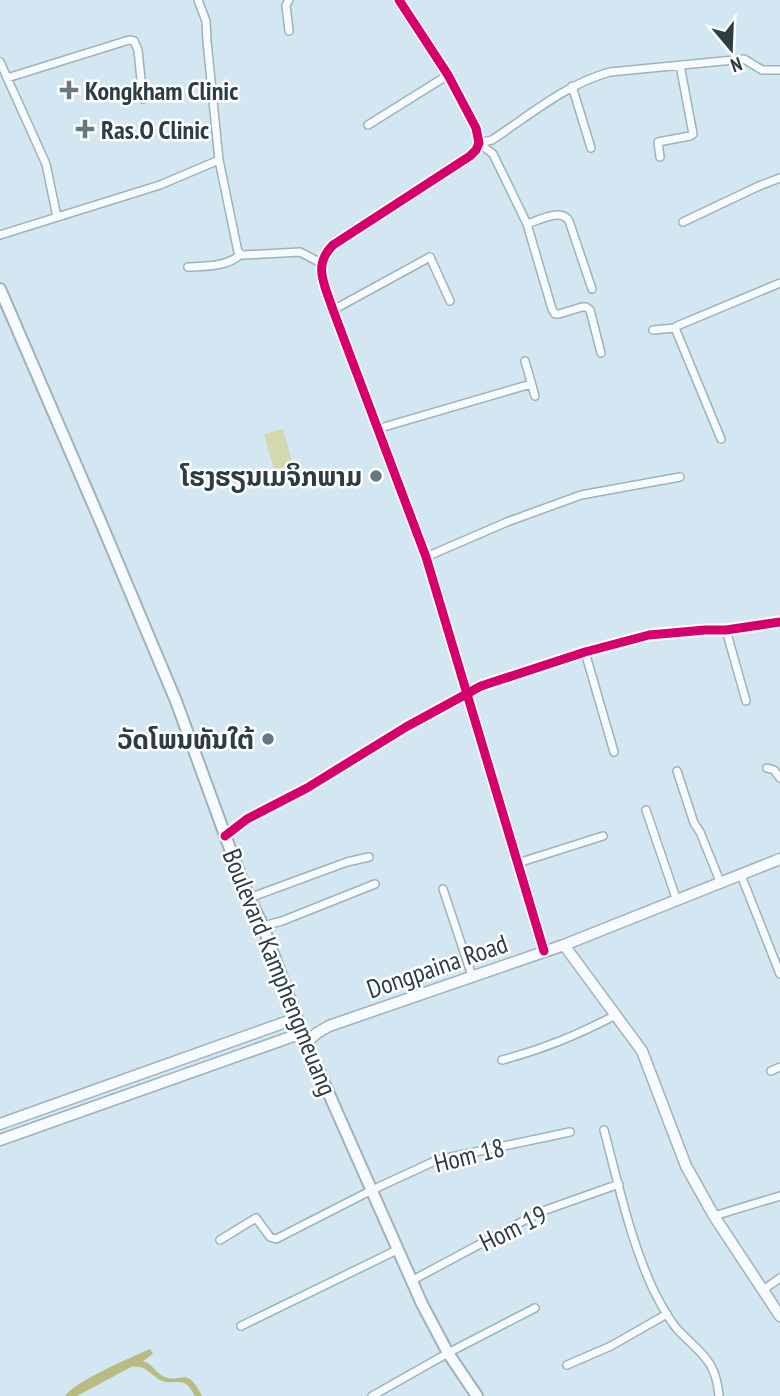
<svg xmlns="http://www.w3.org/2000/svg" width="780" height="1396" viewBox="0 0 780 1396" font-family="'PT Sans Narrow','Noto Sans Lao',sans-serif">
	<rect width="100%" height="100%" fill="#d2e7f2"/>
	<!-- green -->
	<path fill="#d3d8ae" d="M283 429 293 465 274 470 264 434Z"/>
	<!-- water -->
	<path fill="#babb80" d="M150 1349 153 1354 143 1361C152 1364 154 1370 161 1375 179 1387 186 1362 202 1396H195C192 1391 189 1385 184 1383 178 1381 172 1383 166 1382 151 1379 149 1364 131 1367L77 1396H65C77 1380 130 1358 150 1349Z"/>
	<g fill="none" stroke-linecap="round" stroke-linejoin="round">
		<!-- street casing -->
		<g stroke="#a1b1b9" stroke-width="10">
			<path id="street" d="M198 0 206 21 207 41 219 160 238 252 243 255 300 252 321 263
				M289 31 286 5 289 0
				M0 62 46 164 57 217
				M7 78 129 40 134 41 138 50 143 99
				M572 86 591 148
				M368 125 448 75
				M479 143 492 140C530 115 566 84 610 72L744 59 762 70H780
				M479 143 493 154 527 224 552 309 555 314H559L582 307H586L590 310 601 353
				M660 157 658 142 690 136 693 134 680 65
				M683 222 759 186 780 178
				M527 224C540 220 561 208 569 221L592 289
				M0 235 160 185 219 160
				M188 267C206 266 226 267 240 255
				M333 310 430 257 450 301
				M653 330 675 328
				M525 361 535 396
				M377 429 531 384
				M721 439 675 328 677 326 780 283
				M426 557 507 522 581 495 680 477
				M726 630 746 701
				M585 652 614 752
				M767 768 774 770 780 778
				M677 771 694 823 700 832 721 884
				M646 810 677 901
				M225 836 247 819 307 788 406 727 481 686 585 652 649 635 705 630H726L780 622
				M518 863 603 836
				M741 875 780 974
				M443 889 472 976
				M249 898 347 862 369 857
				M263 926 282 921 375 884
				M502 1060C544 1049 577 1035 616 1015
				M771 1071 780 1067
				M604 1130C618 1183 630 1239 653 1289 660 1303 668 1319 678 1330 701 1354 716 1360 719 1396
				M714 1216 780 1196
				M220 1240 256 1218 270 1237 276 1239 372 1190 437 1160 570 1132
				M411 1281 540 1212 619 1184
				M763 1290 780 1278
				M241 1326 397 1250
				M567 1365 611 1346 667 1314
				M372 1396 448 1353 535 1308"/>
		</g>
		<!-- secondary casing -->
		<g stroke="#a1b1b9" stroke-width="13">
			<path id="secondary" d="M399 0 448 75 476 128 479 143 476 150 470 156 333 245C312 266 325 285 333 310L426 557 544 951
				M564 945 642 1051 686 1166 714 1216 780 1316
				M307 1042 317 1033 329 1026 564 945 780 859
				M0 1124 297 1018
				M0 1140 302 1033"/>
		</g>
		<!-- primary casing -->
		<g stroke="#a1b1b9" stroke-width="14">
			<path id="primary" d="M0 289 99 518 176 701 229 846 249 898 263 926 302 1033 422 1304 448 1353 477 1396"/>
		</g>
		<!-- street -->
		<use href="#street" stroke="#f8fbfd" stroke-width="7"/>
		<!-- secondary -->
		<use href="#secondary" stroke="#f8fbfd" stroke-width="10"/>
		<!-- primary -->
		<use href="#primary" stroke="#f8fbfd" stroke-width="10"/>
		<!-- cycleway casing -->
		<g stroke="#fff" stroke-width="13">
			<path id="cycleway" d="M399 0 448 75 476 128 479 143 476 150 470 156 333 245C312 266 325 285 333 310L426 557 544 951
				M225 836 247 819 307 788 406 727 481 686 585 652 649 635 705 630H726L780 622"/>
		</g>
		<!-- cycleway -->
		<use href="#cycleway" stroke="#d6006c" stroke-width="9"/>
	</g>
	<!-- markers -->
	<g fill="#677882" stroke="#fff" stroke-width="2.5">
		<path d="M65.5 79.5h7v7h7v7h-7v7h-7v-7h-7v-7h7z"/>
		<path d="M81.5 118.5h7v7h7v7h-7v7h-7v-7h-7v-7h7z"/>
		<circle cx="376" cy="476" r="7"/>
		<circle cx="268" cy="739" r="7"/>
	</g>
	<g text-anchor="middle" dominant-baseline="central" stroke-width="5" stroke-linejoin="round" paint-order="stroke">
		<!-- poi labels -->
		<g font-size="26" font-weight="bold" fill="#2e3d45" stroke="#fff" text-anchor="start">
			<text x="85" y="90">Kongkham Clinic</text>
			<text x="101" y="129">Ras.O Clinic</text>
			<text x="362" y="476" text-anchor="end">ໂຮງຮຽນເມຈິກພາມ</text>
			<text x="254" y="739" text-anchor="end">ວັດໂພນທັນໃຕ້</text>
		</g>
		<!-- street labels -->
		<g font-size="26" fill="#2e3d45" stroke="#fff">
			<text transform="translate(437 966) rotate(-19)">Dongpaina Road</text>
			<text transform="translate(280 972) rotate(68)">Boulevard Kamphengmeuang</text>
			<text transform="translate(469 1155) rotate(-14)">Hom 18</text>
			<text transform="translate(513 1228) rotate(-26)">Hom 19</text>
		</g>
	</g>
	<!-- north arrow -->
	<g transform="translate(731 49) rotate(161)" stroke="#ffffff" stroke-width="5" paint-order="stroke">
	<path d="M0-5L12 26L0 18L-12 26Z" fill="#2e3d45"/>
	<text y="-10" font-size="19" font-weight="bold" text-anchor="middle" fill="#2e3d45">N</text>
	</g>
</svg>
